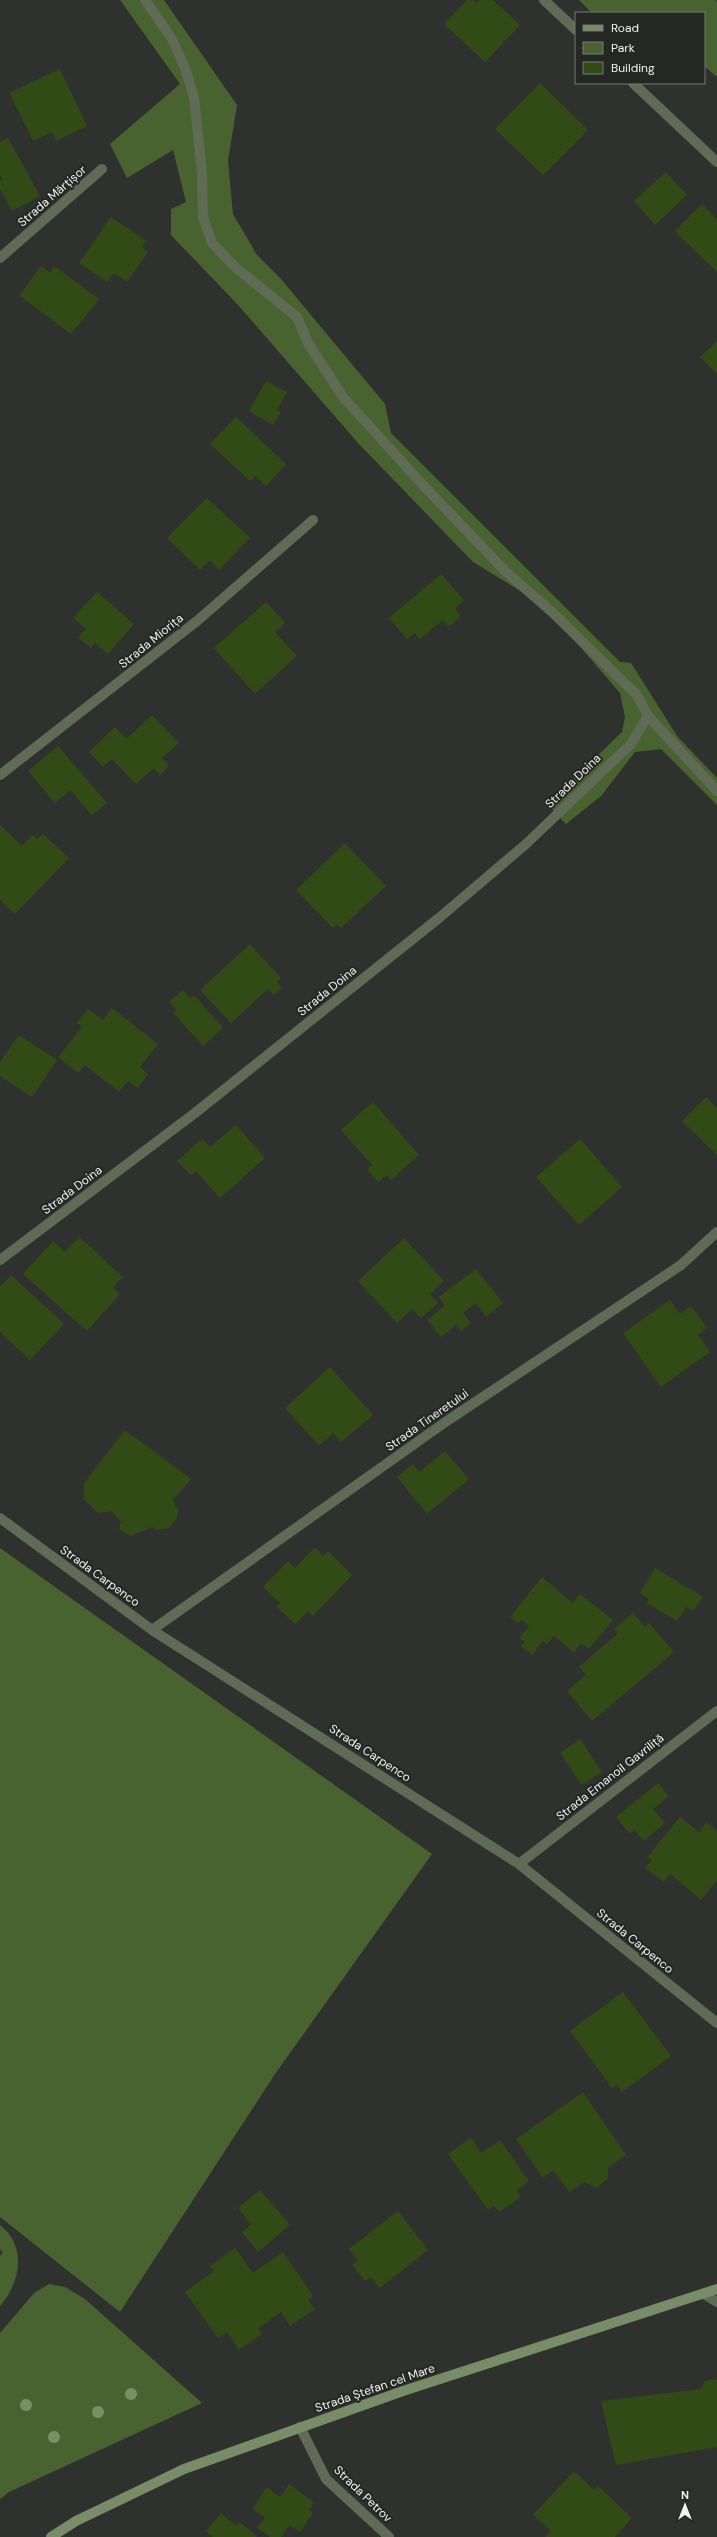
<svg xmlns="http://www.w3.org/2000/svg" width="717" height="2537" viewBox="0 0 717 2537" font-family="'DM Sans',sans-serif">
	<rect width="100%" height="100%" fill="#2f312e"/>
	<!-- green -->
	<path fill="#496330" d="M120 0H164L237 105 228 161 233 214 257 255 281 279 385 404 391 433 620 662 631 663 677 736 717 778V805L661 749 635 752 601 796 566 824 547 804 622 732 625 717 620 693 545 606 473 562 358 443 239 306 171 235V209L186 202 173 150 127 178 110 144 180 84Z
		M579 0H715L717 2V77L704 66V13H592Z
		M0 1548 432 1854 275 2074 120 2312 0 2217Z
		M0 2225C27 2246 21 2282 0 2306V2256L3 2252 0 2250Z
		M49 2284 65 2287 85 2299 202 2403 9 2492 0 2499V2333L34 2293Z"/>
	<!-- building -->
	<path fill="#324b16" d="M467 0H473L477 3 480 0H493L520 25 485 62 444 24Z
		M60 69 87 126 56 141 52 132 33 141 9 93Z
		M540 83 588 130 543 175 495 129Z
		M8 138 40 196 12 211 0 189V181L2 179 0 175V142Z
		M666 172 687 195 655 225 634 201Z
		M702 204 717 219V272L675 231Z
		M111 217 146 241 142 247 148 252 127 282 114 273 107 282 79 263Z
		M41 266 50 273 54 266 99 299 71 334 19 295Z
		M717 341V374L700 357Z
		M266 381 287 392 277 410 281 412 273 425 249 411Z
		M236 417 286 464 266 486 255 476 250 481 210 444Z
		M207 498 250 538 219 570 210 560 200 570 167 538Z
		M441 574 464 600 455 608 461 616 448 627 443 620 420 639 415 633 407 639 389 618Z
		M97 592 134 624 108 654 95 643 91 648 78 637 86 629 73 618Z
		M266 602 285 623 275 632 297 656 255 694 214 648Z
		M152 715 179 743 162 758 169 766 160 775 154 768 136 784 112 759 103 767 89 752 115 727 126 739Z
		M58 746 107 803 92 815 70 790 55 803 28 771Z
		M0 825 22 846 33 835 37 839 43 834 69 858 15 914 0 900Z
		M345 843 386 886 341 928 337 924 333 928 296 890Z
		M250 944 281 978 277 982 282 988 274 995 268 989 231 1023 200 990Z
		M183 990 190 998 194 995 223 1028 203 1046 173 1013 176 1010 169 1002Z
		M112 1008 158 1044 140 1067 148 1074 138 1088 128 1081 119 1092 85 1065 78 1073 58 1057 82 1027 77 1023 88 1009 103 1020Z
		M19 1035 57 1060 32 1097 0 1076V1062Z
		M706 1097 717 1108V1155L682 1121Z
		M373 1102 419 1155 391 1180 387 1175 378 1182 367 1169 372 1165 341 1130Z
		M236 1125 265 1158 220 1198 196 1171 191 1175 177 1161 202 1139 210 1147Z
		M580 1139 622 1187 579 1225 536 1177Z
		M79 1237 123 1277 113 1288 120 1294 87 1331 23 1274 53 1241 65 1252Z
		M404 1238 444 1281 430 1294 438 1303 421 1318 412 1309 397 1323 358 1281Z
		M476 1269 503 1303 486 1317 476 1303 463 1313 471 1323 461 1331 456 1325 441 1337 427 1320 445 1305 439 1297Z
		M11 1275 64 1324 30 1360 0 1332V1287Z
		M670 1300 680 1314 691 1306 707 1328 698 1335 710 1352 661 1387 623 1333Z
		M330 1367 373 1415 341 1442 333 1433 319 1446 285 1408Z
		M125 1430 191 1479 173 1500 178 1511 177 1519 169 1528 157 1530 152 1527 131 1536 119 1529 121 1522 112 1511 98 1513 84 1499V1483Z
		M445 1451 469 1479 427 1514 397 1477 413 1464 419 1472Z
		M315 1547 323 1556 328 1551 352 1575 313 1616 308 1611 295 1624 277 1607 280 1603 263 1587 288 1561 295 1568Z
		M655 1568 703 1597 694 1611 686 1607 677 1621 646 1603 649 1599 640 1593Z
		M542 1577 573 1603 580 1594 613 1620 589 1649 581 1643 574 1653 554 1636 547 1644 543 1641 532 1655 521 1646 525 1642 519 1638 529 1626 522 1620 518 1623 510 1617Z
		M633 1613 645 1627 649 1623 674 1652 592 1721 567 1691 586 1675 579 1667 618 1633 614 1629Z
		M580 1739 602 1772 582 1785 560 1753Z
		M658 1783 669 1796 653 1809 665 1823 644 1841 634 1830 630 1834 616 1817Z
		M680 1817 699 1832 706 1822 717 1831V1880L701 1900 670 1874 664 1882 645 1868 652 1860 647 1857Z
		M623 1992 671 2056 622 2092 617 2085 612 2088 570 2031Z
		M583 2092 626 2155 608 2168V2178L597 2188 584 2182 569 2192 553 2170 543 2178 516 2139Z
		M471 2138 481 2153 500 2140 529 2181 517 2190 521 2197 499 2212 494 2206 488 2210 448 2154Z
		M260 2190 290 2225 258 2252 242 2232 251 2224 238 2208Z
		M398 2211 428 2250 380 2288 371 2277 365 2281 352 2265 358 2260 349 2249Z
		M235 2248 253 2273 283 2252 313 2296 308 2300 315 2309 290 2326 281 2312 259 2328 262 2334 239 2350 227 2332 218 2338 185 2292 214 2271 210 2266Z
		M711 2379 717 2380V2447L616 2465 601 2401 701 2389 704 2382Z
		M574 2471 594 2490 598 2486 632 2518 615 2537H545L551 2531 533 2515Z
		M289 2484 314 2503 309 2510 313 2513 300 2532 290 2525 281 2537H270L257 2528 265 2518 252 2509 267 2487 280 2497Z
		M221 2513 236 2526 240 2522 257 2537H213L206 2531Z"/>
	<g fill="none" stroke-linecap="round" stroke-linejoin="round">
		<!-- service -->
		<path stroke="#5f6b55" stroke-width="10" d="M145 0 172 39 185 68 194 97 202 173 203 217 212 243 235 267 297 317 308 343 343 397 422 484 506 572 552 612 637 695 648 716 717 791"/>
		<!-- minor -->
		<path stroke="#5f6b55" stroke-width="10" d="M544 0 576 30
			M633 83 717 162
			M0 258 102 169
			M0 775 197 621 313 520
			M0 1260 195 1113 439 918 526 844 631 744 648 716
			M0 1518 152 1630 519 1864 717 2023
			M152 1630 444 1423 681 1265 717 1232
			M519 1864 717 1711
			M704 2294 717 2302
			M300 2427 326 2479 389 2537"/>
		<!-- secondary -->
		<path stroke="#788c68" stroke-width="10" d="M51 2537 76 2521 184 2469 403 2391 717 2289"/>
	</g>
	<!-- trees -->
	<g fill="#789163">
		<circle cx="131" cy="2394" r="6"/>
		<circle cx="26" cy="2405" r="6"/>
		<circle cx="98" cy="2412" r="6"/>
		<circle cx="54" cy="2437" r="6"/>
	</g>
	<g text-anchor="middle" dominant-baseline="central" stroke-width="4" stroke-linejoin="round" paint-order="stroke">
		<!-- street labels -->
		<g font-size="12" fill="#f1f2f0" stroke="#252724">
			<text transform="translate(52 196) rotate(-41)">Strada Mărțișor</text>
			<text transform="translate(151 641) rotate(-39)">Strada Miorița</text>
			<text transform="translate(573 781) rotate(-44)">Strada Doina</text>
			<text transform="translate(327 991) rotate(-39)">Strada Doina</text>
			<text transform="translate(72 1190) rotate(-37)">Strada Doina</text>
			<text transform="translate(427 1420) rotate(-35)">Strada Tineretului</text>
			<text transform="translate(100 1576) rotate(36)">Strada Carpenco</text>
			<text transform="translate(370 1753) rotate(33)">Strada Carpenco</text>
			<text transform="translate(610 1777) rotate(-38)">Strada Emanoil Gavriliță</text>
			<text transform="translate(635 1941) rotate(39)">Strada Carpenco</text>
			<text transform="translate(375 2388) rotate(-19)">Strada Ștefan cel Mare</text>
			<text transform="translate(363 2494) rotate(44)">Strada Petrov</text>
		</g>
	</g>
	<!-- legend -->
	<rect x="575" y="12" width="130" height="72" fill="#252724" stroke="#777876"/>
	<rect x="583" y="25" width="20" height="6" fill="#788c68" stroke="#777876"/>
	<text x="611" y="32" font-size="12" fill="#f1f2f0">Road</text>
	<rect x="583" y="42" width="20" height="12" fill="#496330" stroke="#777876"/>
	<text x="611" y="52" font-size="12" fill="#f1f2f0">Park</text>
	<rect x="583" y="62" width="20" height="12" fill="#324b16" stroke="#777876"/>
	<text x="611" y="72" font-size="12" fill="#f1f2f0">Building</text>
	<!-- north arrow -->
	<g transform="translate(685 2505)" stroke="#252724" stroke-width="3" paint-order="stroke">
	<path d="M0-3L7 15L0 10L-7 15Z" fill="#f1f2f0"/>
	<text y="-6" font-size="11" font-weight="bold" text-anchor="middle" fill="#f1f2f0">N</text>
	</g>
</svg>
